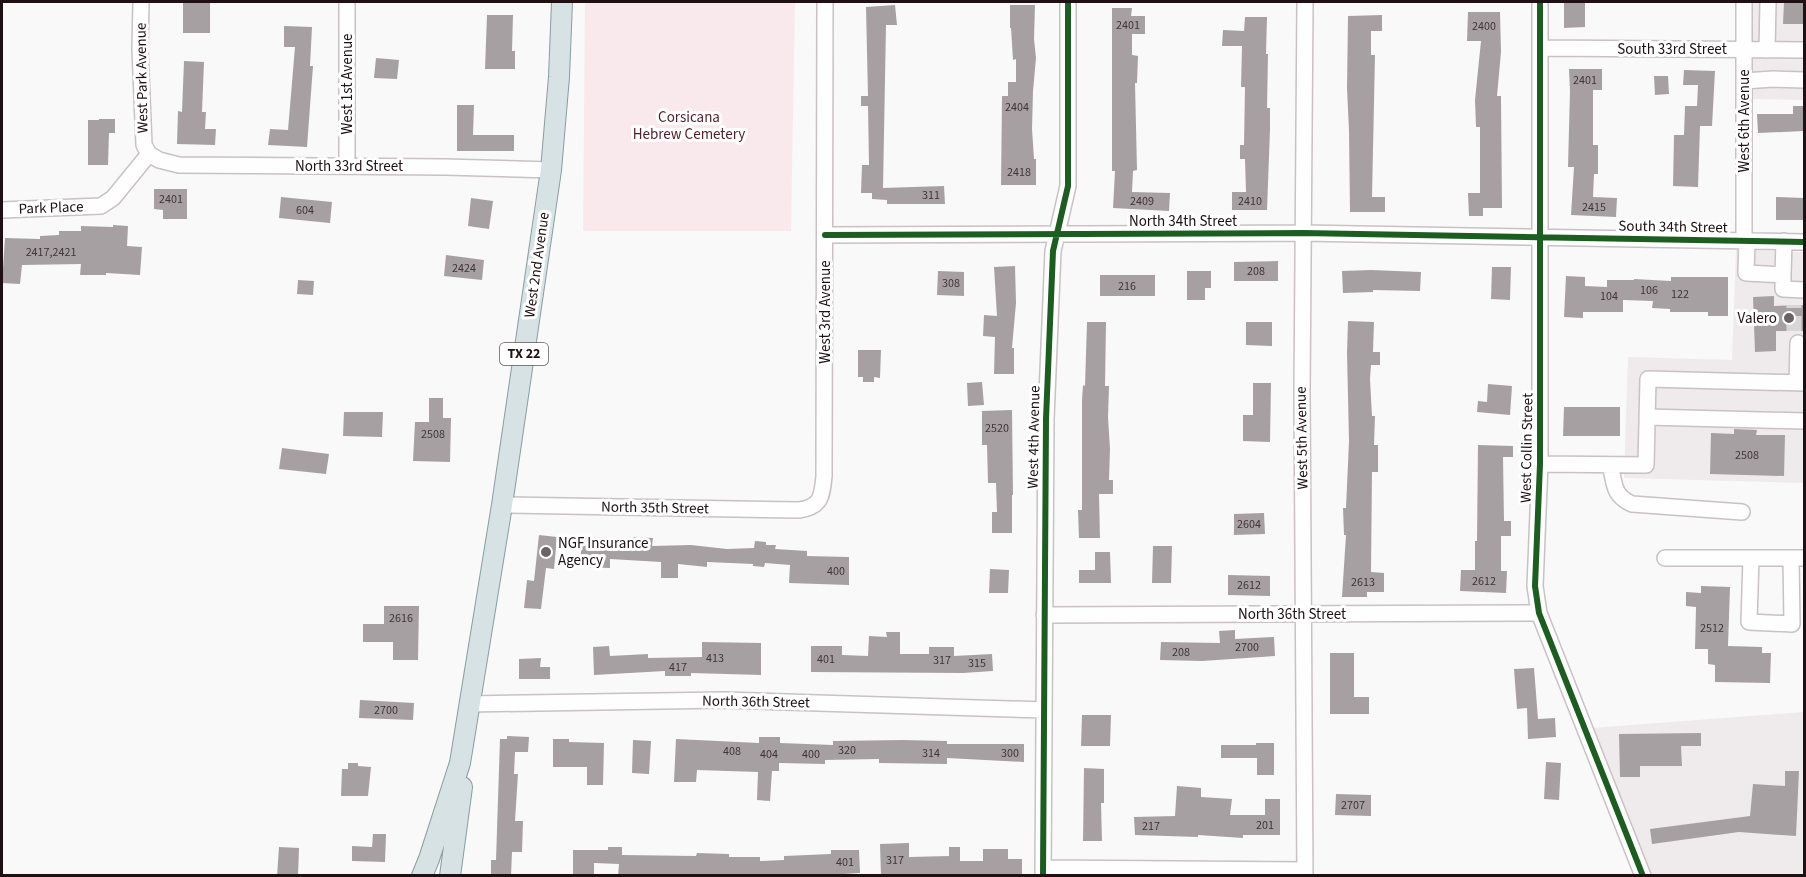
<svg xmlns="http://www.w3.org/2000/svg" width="1806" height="877" viewBox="0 0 1806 877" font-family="'Source Sans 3',sans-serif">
	<rect width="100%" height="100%" fill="#f9f9f9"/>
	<!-- built -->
	<path fill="#efeaeb" d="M1748 2H1804V100L1748 99Z
		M1736 250 1804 252V483L1624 478 1628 357 1732 360Z
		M1804 712V875H1651L1592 728Z"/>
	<!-- green -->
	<path fill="#f9e9ec" d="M585 2H795L791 231H583Z"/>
	<!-- building -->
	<path fill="#a7a0a2" d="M183 2H210V33H183Z
		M1564 2H1585V27L1564 28Z
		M1784 2H1804V24H1783Z
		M895 5 897 25H886L883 188 944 186 945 204H887V200L872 199V193H861L862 165H869L868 106H861V96H868L866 7Z
		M1010 5H1035L1034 39 1036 58 1033 91 1032 129 1034 159H1036V185H1001L1002 96H1008V82H1016V59L1013 60 1011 28H1010Z
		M1112 8H1132L1131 16H1145V34H1132V55L1138 56 1137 83H1135L1137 170 1133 171 1132 192 1170 193 1169 211 1113 208 1115 171H1112Z
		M1468 12H1500L1501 52 1497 96H1501L1502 208H1483V216H1469L1468 193H1480V127H1476L1475 100 1481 41H1467Z
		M487 15H513L512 51H515V69H485Z
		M1382 15V31H1371V55H1375L1372 197H1385V212H1350L1349 131 1347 88 1348 16Z
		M1245 17H1267L1266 54H1268L1267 108H1270V130L1267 210H1232V192H1246L1245 159H1240V145H1244L1245 87H1241L1242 46H1222L1223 30 1244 31Z
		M284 26 312 27 310 66H313L307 147 268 145 270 129 288 130 295 47H284Z
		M376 58 399 60 397 79 374 78Z
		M184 61 204 62 202 112H206L205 129H216L215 145 177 144 178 111 182 112Z
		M1569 69H1602V90H1593V145H1598V174H1594L1593 197 1617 198 1616 217 1571 215 1574 167H1568L1570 91Z
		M1684 70 1715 71 1712 126H1700L1698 187 1673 186 1674 135H1684L1685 106H1697L1698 85H1683Z
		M1654 76H1668L1669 94 1655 95Z
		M457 105H474L473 135H514V151H457Z
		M1793 106H1804V131L1758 133 1757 114H1793Z
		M99 119H115V133H109L108 165H88V120H99Z
		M154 189H187V219H163V210L154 209Z
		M281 197 332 202 330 223 279 218Z
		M1776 197 1804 198V220H1776Z
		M471 198 493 201 489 229 468 226Z
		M113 225 128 226 127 246 142 247 140 275 106 273V275H80L81 264 22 265 20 284 2 283 5 238 40 239V236L59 235V231H81V226L113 227Z
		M446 255 484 260 482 280 444 276Z
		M1278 261V281H1234V262Z
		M1015 266 1016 303 1012 348H1014V374H994L995 337 983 336 984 315 997 316 994 267Z
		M1492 267H1511L1510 300 1491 299Z
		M1371 270 1421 272 1420 291 1373 290V292L1343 293 1342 271Z
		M938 271 964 272V296L937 295Z
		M1187 271H1211V288H1205V300H1187Z
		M1100 275H1155V296H1100Z
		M1566 276 1585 277V286L1607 287V280H1634V279L1671 281V277H1728V316H1708V312H1670V309L1652 308 1653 301 1623 300V312H1583V318L1564 317Z
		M298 280 314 281 313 295 297 294Z
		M1774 296V306L1804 305V331H1776V351L1755 352 1753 297Z
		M1348 321 1374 322 1373 352H1380V365H1371L1370 379 1372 416H1375L1374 445H1378V472H1372L1371 572 1384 573V592H1367V597H1342L1346 535H1344L1343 508H1346L1349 441 1347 353Z
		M1087 322H1106L1105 386H1109L1108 417 1110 449 1109 480H1113V494H1099L1100 538H1079L1078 510H1082V400L1083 385 1085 386Z
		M1246 322H1272V346L1246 345Z
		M858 350H881L880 378 874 377V382H863V377H858Z
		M982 382 984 405 968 406 967 383Z
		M1253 383H1271L1270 442 1243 441V415H1253Z
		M1488 384 1512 386 1510 415 1477 412 1478 401 1487 402Z
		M429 398H443V418H451L450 462 413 461 415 422H429Z
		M1564 407H1620V436H1563Z
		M1012 410 1013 495H1012V533H992V512H997L996 483H988L987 445H982V411Z
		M344 412H383L382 437 343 436Z
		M1734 429 1757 430 1756 435H1785L1784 476 1710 474 1711 433 1734 434Z
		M1478 445 1513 446V457H1503L1504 521H1511V536H1501V571H1507L1506 593 1460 591 1461 570H1475V541H1477Z
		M282 448 329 454 326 474 279 469Z
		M1264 513 1265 534 1234 535V514Z
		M539 535 557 537 554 569 546 568 541 609 524 608 527 580 534 581Z
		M582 537 627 539V537L653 538 652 546 691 545 727 549 754 548 755 541 766 542V545H776L775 549 807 551V556L849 557V585L789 583 790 565 765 563 764 567 753 566V564L707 562V567L678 564V578H661V562L610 559V568L580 567Z
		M1153 546H1172L1171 583H1152Z
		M1095 552H1110L1111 583H1079V570H1095Z
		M990 569 1009 570 1008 593H989Z
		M1228 575 1270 576V596L1228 595Z
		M1701 586 1730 587 1728 646 1762 647V653H1771L1770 683 1715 682V665L1708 664V649H1695L1696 607 1686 606V592L1701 593Z
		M384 606H419L418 660H393V642H363V624H384Z
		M1235 630V639L1274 637 1275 656 1202 661 1160 660 1161 642 1220 643 1219 631Z
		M886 632H900V654H929V647H954V656L992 654 993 671 963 673 811 672V646H842V655L868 656 869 636 887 637Z
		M702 642 761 643V675L691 673V676H665V671L594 675 593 647 609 646 610 656 648 654V658L702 657Z
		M1330 653H1354V697H1369V714H1330Z
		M541 658 540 667H550V679H519V659Z
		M1534 668 1538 719 1555 718 1556 737 1528 739 1527 708 1517 709 1514 669Z
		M360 700 414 703 413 720 359 718Z
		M1082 715H1111L1110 746H1081Z
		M1701 733V746H1681L1682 766H1640V777H1620L1619 734Z
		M507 736 529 737 528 752H515L514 774H518L515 821H523L522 852H512L511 876H491V860H496L500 739H507Z
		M759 737H780V743L833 745V741L902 740 947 741V744H1024V762L947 758V764L879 763V759L825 760V764L779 763V771H772L770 801 757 800 758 772 697 770 696 782H674L676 739 759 743Z
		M553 739H569V742L604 743 603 785H587V767H553Z
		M633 740 651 741 649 774 632 773Z
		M1256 743H1274V775H1257V758H1221V745H1256Z
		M1546 762 1561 763 1559 800 1544 799Z
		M348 763H358V766L371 767 368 796H341L342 769H348Z
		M1084 768 1104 769V803H1101L1102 841H1083Z
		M1785 771H1799L1796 836 1739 832 1652 844 1650 829 1750 816 1753 784 1785 786Z
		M1177 786 1201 788V797L1232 799 1230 815H1265V799H1280V835H1243V838L1198 835V837L1135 835 1134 817 1175 816Z
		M1336 794 1371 795V816L1335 815Z
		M373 834H386L385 862 352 861V846L372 847Z
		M909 843V857L949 856V847H960V861H983V849H1008V859H1022V876H881L880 844Z
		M279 847 299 848 298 876H277Z
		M608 847H622V855L696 856 697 853 729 854V857H760V861L784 860V856L831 854V850H859L860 873 813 876H618L619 864 594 863V875H573V850H608Z"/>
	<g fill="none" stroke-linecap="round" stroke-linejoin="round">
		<!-- minor-tunnel -->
		<path stroke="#d8d6d6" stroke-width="15" stroke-dasharray="15 8" stroke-linecap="butt" d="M1794 331V305"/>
		<!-- minor casing -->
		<g stroke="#c9c1c3" stroke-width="18">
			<path id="minor" d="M141 2 140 49 144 145 149 154
				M347 2V166
				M1305 2 1302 392 1305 876
				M1540 2V464L1535 586 1539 613 1643 876
				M1540 48 1804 50
				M1767 50 1768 2
				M1744 81 1773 79 1804 80
				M149 154 159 160 179 165 445 167 551 170
				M2 210 101 206 113 198 149 154
				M825 235 1303 233 1804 242
				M1744 241V2
				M1747 241 1746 273 1783 275 1784 241
				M1783 275V289L1804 290
				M1797 383 1798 343
				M1647 417 1804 421
				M1540 464 1646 465 1648 379 1804 383
				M1610 465C1615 483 1612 495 1632 504L1742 512
				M502 505 799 510C822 507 822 495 824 476L825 2
				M1665 558H1804
				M1751 558 1749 622 1792 624 1791 558
				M1044 615 1539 613
				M468 704 724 700 1044 710
				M1043 868 1305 870
				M1043 876 1046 419 1053 251 1068 186V2"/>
		</g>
		<!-- major casing -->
		<g stroke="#899e9f" stroke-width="22">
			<path id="major" d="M422 876 429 859 460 763 502 505 551 170 559 77 562 2
				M450 876 462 787"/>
		</g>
		<!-- minor -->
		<use href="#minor" stroke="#fefefe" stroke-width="15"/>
		<!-- major -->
		<use href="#major" stroke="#d6e2e3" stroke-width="20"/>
		<!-- cycleway casing -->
		<g stroke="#fff" stroke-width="10">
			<path id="cycleway" d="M1540 2V464L1535 586 1539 613 1643 876
				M825 235 1303 233 1804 242
				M1043 876 1046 419 1053 251 1068 186V2"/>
		</g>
		<!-- cycleway -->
		<use href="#cycleway" stroke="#1b5e20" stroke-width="6"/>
	</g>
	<!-- markers -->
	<g fill="#6b6264" stroke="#fff" stroke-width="2">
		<circle cx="1789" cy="318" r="6"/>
		<circle cx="546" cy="552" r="6"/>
	</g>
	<g text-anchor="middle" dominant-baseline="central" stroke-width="6" stroke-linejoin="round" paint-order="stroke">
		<!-- number labels -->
		<g font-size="12" fill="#403437">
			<text x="1128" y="25">2401</text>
			<text x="1484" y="26">2400</text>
			<text x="1585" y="80">2401</text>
			<text x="1017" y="107">2404</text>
			<text x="1019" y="172">2418</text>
			<text x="931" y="195">311</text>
			<text x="171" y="199">2401</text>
			<text x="1142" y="201">2409</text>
			<text x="1250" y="201">2410</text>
			<text x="1594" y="207">2415</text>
			<text x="305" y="210">604</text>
			<text x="51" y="252">2417,2421</text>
			<text x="464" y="268">2424</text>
			<text x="1256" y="271">208</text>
			<text x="951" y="283">308</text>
			<text x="1127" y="286">216</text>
			<text x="1649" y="290">106</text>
			<text x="1680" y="294">122</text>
			<text x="1609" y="296">104</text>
			<text x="997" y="428">2520</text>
			<text x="433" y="434">2508</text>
			<text x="1747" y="455">2508</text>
			<text x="1249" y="524">2604</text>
			<text x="836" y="571">400</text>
			<text x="1484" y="581">2612</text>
			<text x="1363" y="582">2613</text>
			<text x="1249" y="585">2612</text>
			<text x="401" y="618">2616</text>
			<text x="1712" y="628">2512</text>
			<text x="1247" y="647">2700</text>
			<text x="1181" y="652">208</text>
			<text x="715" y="658">413</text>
			<text x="826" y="659">401</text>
			<text x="942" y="660">317</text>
			<text x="977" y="663">315</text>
			<text x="678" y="667">417</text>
			<text x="386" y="710">2700</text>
			<text x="847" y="750">320</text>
			<text x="732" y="751">408</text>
			<text x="931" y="753">314</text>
			<text x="1010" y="753">300</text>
			<text x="769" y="754">404</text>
			<text x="811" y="754">400</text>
			<text x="1353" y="805">2707</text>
			<text x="1265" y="825">201</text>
			<text x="1151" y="826">217</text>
			<text x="895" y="860">317</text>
			<text x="845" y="862">401</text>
		</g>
		<!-- shield labels -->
		<rect fill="#fff" stroke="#62585a" stroke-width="1.5" x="500" y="343" width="48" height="22" rx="4.5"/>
		<g font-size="14" font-weight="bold" fill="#1e1013">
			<text x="524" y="354">TX 22</text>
		</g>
		<!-- street labels -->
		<g font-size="15" fill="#1e1013" stroke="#fff">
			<text x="1672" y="49">South 33rd Street</text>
			<text transform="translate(142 78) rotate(-91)">West Park Avenue</text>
			<text transform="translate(347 84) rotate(-90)">West 1st Avenue</text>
			<text transform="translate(1744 121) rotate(-90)">West 6th Avenue</text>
			<text x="349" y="166">North 33rd Street</text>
			<text transform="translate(51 208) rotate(-2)">Park Place</text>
			<text x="1183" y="221">North 34th Street</text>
			<text transform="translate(1673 227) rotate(1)">South 34th Street</text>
			<text transform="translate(537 265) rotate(-82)">West 2nd Avenue</text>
			<text transform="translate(825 312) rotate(-90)">West 3rd Avenue</text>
			<text transform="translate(1034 437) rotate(-89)">West 4th Avenue</text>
			<text transform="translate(1302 438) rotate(-91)">West 5th Avenue</text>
			<text transform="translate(1527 448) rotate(-89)">West Collin Street</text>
			<text transform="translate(655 508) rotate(1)">North 35th Street</text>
			<text x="1292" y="614">North 36th Street</text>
			<text transform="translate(756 702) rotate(1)">North 36th Street</text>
		</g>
		<!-- park labels -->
		<g font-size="15" fill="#521d2c" stroke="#fff">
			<text x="689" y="117">Corsicana<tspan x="689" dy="17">Hebrew Cemetery</tspan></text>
		</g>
		<!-- poi labels -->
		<g font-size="15" fill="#1e1013" stroke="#fff" text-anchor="end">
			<text x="1777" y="318">Valero</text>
			<text x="558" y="543" text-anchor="start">NGF Insurance<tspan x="558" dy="17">Agency</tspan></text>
		</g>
	</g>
	<!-- border -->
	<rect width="1806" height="877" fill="none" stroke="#1e1013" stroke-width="6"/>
</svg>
